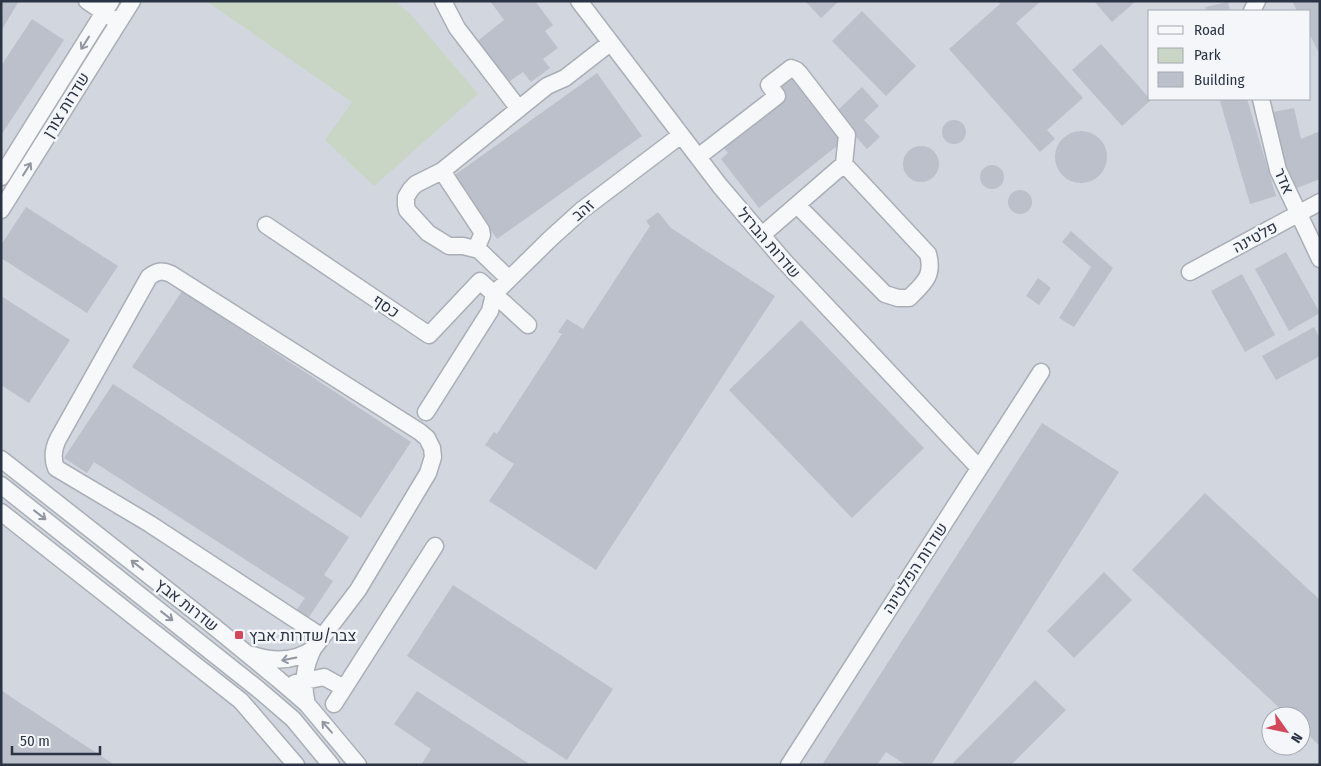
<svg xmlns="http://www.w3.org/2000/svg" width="1321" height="766" viewBox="0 0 1321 766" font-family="'Fira Sans Condensed',Heebo,sans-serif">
	<rect width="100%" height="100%" fill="#e4e7ec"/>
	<!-- built -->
	<path fill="#d2d6de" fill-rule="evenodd" d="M1 1H1320V765H1ZM1150 11H1310V99H1150ZM1271 716H1301V746H1271Z"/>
	<!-- green -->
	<path fill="#c9d6c5" d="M206 1H395L412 16 478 94 374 186 325 140 352 102Z"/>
	<!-- building -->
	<path fill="#bbc0ca" d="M1 1H19L1 31Z
		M490 1H535L553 25 545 31 558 48 543 59 550 68 531 82 523 72 506 84 475 43 504 20Z
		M805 1H839L821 18Z
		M997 1H1041L1016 23 1083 98 1047 130 1055 139 1040 152 949 49 1000 4Z
		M1094 1H1136L1112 22Z
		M1292 1H1320V55L1310 35V11H1297Z
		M1228 2 1230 11H1206L1205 7Z
		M862 11 916 66 886 96 832 41Z
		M32 19 64 40 1 135V66Z
		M1101 44 1151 100 1122 126 1072 70Z
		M597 73 642 136 497 239 452 177Z
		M789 75 842 142 759 208 721 159 728 153 723 147 785 97 776 85Z
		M862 87 879 106 864 120 880 137 867 149 849 129 852 126 838 110Z
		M1226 99H1247L1276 196 1250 204 1220 101Z
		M1294 108 1301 139 1320 131V179L1294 189 1284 164 1273 112Z
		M942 132a12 12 0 1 1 24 0a12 12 0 1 1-24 0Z
		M1055 157a26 26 0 1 1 52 0a26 26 0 1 1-52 0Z
		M903 164a18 18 0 1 1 36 0a18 18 0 1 1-36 0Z
		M980 177a12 12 0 1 1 24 0a12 12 0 1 1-24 0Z
		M1008 202a12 12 0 1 1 24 0a12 12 0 1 1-24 0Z
		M26 207 118 266 87 313 1 258V245Z
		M658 212 671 228 775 296 596 570 489 501 514 464 485 445 494 432 497 434 562 334 558 332 567 319 583 329 650 226 646 221Z
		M1071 231 1113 268 1074 327 1059 318 1091 267 1062 242Z
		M1286 252 1320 313 1289 331 1255 269Z
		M1242 274 1275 335 1245 352 1211 291Z
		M1038 278 1051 288 1039 305 1026 296Z
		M182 291 411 442 361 518 132 367Z
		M1 296 70 340 29 403 1 385Z
		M801 320 924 448 852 518 729 390Z
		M1314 327 1320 339V356L1276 380 1262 356Z
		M113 384 349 537 324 575 333 581 307 620 295 612 305 598 94 462 87 473 64 458Z
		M1042 423 1119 472 931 765H906L886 752 877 765H822Z
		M1205 493 1320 600V746L1301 728V716H1288L1132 570Z
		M1104 572 1132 600 1074 658 1047 631Z
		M453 585 613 689 567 760 407 656Z
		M1035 680 1066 710 1011 765H951Z
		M1 690 14 699 115 765H1Z
		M417 691 531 765H421L431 749 394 724Z"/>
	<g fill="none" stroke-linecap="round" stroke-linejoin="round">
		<!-- minor casing -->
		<g stroke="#a9aeb7" stroke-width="19">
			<path id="minor" d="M87 1 112 18
				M443 1 457 28 519 109
				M579 1 720 186 784 261 979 468
				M1252 11 1257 1
				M1261 99 1278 170 1320 259
				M698 157 777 96 769 85 791 68 796 70 800 74 847 135 844 164
				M442 171 481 230 482 235 476 249
				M1 177 111 1
				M1 210 132 1
				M266 225 429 335 480 281 528 325
				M762 235 844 164 928 254C934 276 924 283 909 298H898L885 294 797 205
				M1190 272 1320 202
				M509 279 479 250 463 246H449L428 233 407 210 406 205V197L411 189 416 184 442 171 547 86 565 78 610 43
				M426 412 490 311 494 294 550 239 582 210 681 135
				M1 459 212 625 278 679 307 704 358 765
				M1 485 258 689 293 719 331 765
				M1 512 241 701 296 765
				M313 649 358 590 428 473 433 457 432 448 427 438 420 432 171 274C162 270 157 271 149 277L58 439C53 449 52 458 56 468L150 524 322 637
				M253 655C274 662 294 662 313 649 304 668 302 684 307 704
				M295 683 324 677 344 688
				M334 704 435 546
				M789 765 1041 372"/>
		</g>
		<!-- minor -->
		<use href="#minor" stroke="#f7f8fa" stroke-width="16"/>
	</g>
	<!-- one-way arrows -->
	<defs><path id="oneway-shaft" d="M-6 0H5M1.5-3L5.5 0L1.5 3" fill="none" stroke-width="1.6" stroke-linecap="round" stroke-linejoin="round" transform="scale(1.25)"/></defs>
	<g stroke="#9196a0">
		<use href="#oneway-shaft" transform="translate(85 43) rotate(122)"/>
		<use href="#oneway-shaft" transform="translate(27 169) rotate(-58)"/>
		<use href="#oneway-shaft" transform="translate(40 515) rotate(38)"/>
		<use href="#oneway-shaft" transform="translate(137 565) rotate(-142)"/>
		<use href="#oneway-shaft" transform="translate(167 616) rotate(38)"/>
		<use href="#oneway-shaft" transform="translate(289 659) rotate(169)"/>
		<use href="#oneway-shaft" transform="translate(327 727) rotate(-131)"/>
	</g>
	<!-- markers -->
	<rect fill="#d1495b" stroke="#f4f6f9" stroke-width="2" x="234" y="630" width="10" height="10" rx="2.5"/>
	<g text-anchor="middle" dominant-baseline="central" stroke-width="5" stroke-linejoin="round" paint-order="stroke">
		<!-- street labels -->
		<g font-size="16" fill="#2b3445" stroke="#f4f6f9">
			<text transform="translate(66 105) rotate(-58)">שדרות צורן</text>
			<text transform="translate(1284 181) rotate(67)">אדר</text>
			<text transform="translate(583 210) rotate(-40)">זהב</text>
			<text transform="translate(1255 237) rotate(-28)">פלטינה</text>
			<text transform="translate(769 243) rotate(49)">שדרות הברזל</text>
			<text transform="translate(386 306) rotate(34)">כסף</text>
			<text transform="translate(915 568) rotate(-57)">שדרות הפלטינה</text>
			<text transform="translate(187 605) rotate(38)">שדרות אבץ</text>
		</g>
		<!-- poi labels -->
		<g font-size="16" fill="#2b3445" stroke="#f4f6f9" text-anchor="start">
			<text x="249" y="635">צבר/שדרות אבץ</text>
		</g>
	</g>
	<!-- border -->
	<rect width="1321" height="766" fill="none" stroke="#2b3445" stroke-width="5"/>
	<!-- legend -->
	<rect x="1148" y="10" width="162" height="90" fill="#f4f6f9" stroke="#a4a8b1"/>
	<rect x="1158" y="26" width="25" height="8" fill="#f7f8fa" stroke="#a4a8b1"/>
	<text x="1194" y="35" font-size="15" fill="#2b3445">Road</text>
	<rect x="1158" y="48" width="25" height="15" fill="#c9d6c5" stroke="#a4a8b1"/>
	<text x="1194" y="60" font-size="15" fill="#2b3445">Park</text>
	<rect x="1158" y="72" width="25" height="15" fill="#bbc0ca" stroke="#a4a8b1"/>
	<text x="1194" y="85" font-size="15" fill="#2b3445">Building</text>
	<!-- north arrow -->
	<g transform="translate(1286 731) rotate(123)"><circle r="24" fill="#f4f6f9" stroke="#a4a8b1"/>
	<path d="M0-4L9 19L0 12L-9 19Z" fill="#d1495b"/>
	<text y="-8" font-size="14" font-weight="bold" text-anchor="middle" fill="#2b3445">N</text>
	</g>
	<!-- scale -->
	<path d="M12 746v8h88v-8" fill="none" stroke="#2b3445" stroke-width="2.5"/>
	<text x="20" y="746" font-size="15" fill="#2b3445" stroke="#f4f6f9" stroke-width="4" paint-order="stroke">50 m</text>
</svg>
